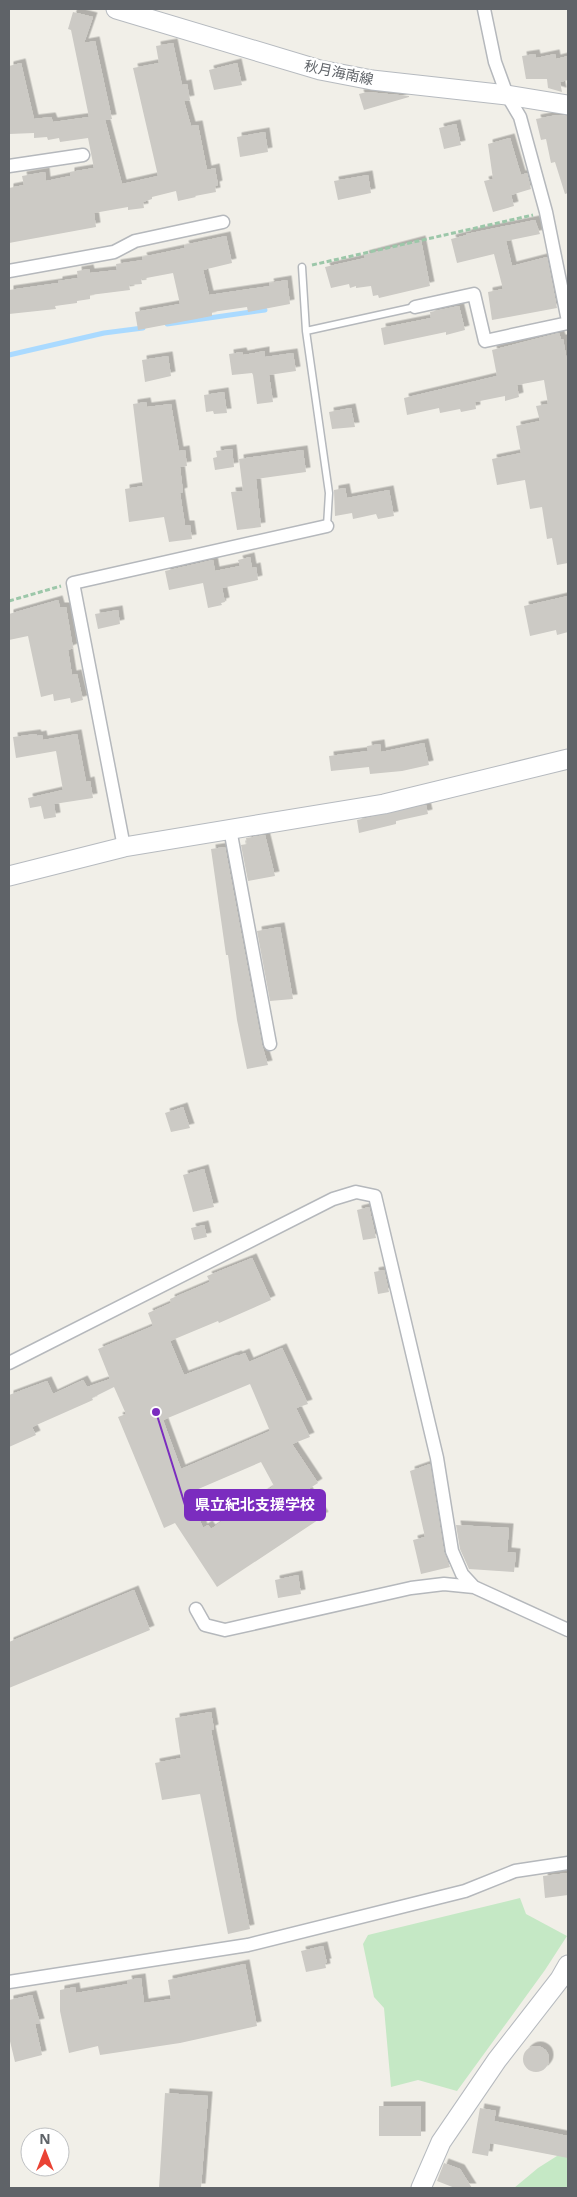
<svg xmlns="http://www.w3.org/2000/svg" width="577" height="2197" viewBox="0 0 577 2197" font-family="'Open Sans','Noto Sans JP',sans-serif">
	<defs>
		<filter id="shadow"><feDropShadow dx="4.5" dy="-4.5" stdDeviation="0" flood-color="#0004"/></filter>
	</defs>
	<rect width="100%" height="100%" fill="#f1efe8"/>
	<!-- green -->
	<path fill="#c5e8c5" d="M520 1898 526 1914 567 1936 545 1970 457 2091 418 2080 391 2087 384 2008 374 1997 363 1944 368 1935Z
		M568 2149V2188H514L538 2168Z"/>
	<g fill="none" stroke-linecap="round" stroke-linejoin="round">
		<!-- stream -->
		<path stroke="#aadaff" stroke-width="5" d="M167 324 265 310
			M9 355 104 333 143 328"/>
	</g>
	<!-- building -->
	<path fill="#cccac5" fill-rule="evenodd" filter="url(#shadow)" d="M73 12 93 17 84 43 95 41 112 119 105 120 122 184 158 176 133 68 159 63 156 46 173 43 182 85 187 84 190 100 184 101 191 126 198 125 207 170 215 168 218 185 215 186 216 192 195 196 196 197 178 201 176 191 152 197V199L143 202 144 208 128 210V207L94 213 96 227 9 243V188L24 185 22 176 45 172 46 181 70 176V172L94 168 88 138 60 142 59 138 48 140 47 137 34 138V133L9 134V66L21 63 34 119 51 117 53 122 89 117 71 30 68 29Z
		M535 54 536 58 555 54 556 59 568 56V80L560 82 562 92 548 88 547 79H526L522 56Z
		M237 63 242 85 214 90 209 70Z
		M367 92 409 96V97L364 110 359 94Z
		M557 115 568 116V193L565 194 555 162 551 163 546 139 541 140 536 119Z
		M456 124 461 145 444 149 439 128Z
		M265 132 268 152 240 157 237 137Z
		M510 138 521 175 527 173 531 189 511 195 514 206 493 212 484 181 493 179 488 144Z
		M368 175 371 193 338 200 334 181Z
		M535 220 540 234 506 241 512 266 547 257 557 308 492 320 488 292 503 289 494 254 457 263 451 239 467 235 466 234Z
		M226 236 232 263 203 270 209 295 270 286 269 283 287 280 290 304 248 312 247 307 212 312V316L138 330 135 312 180 304 173 273 141 279 142 284 129 285 130 290 90 295V299L77 301V303L55 306 56 309 9 314V290L58 283V281L78 278 77 271 89 269 90 273 117 270 116 264 143 260 142 257 185 248 184 245Z
		M421 240 430 286 379 298 378 295 373 296 371 286 356 288V286L350 288 349 284 331 288 325 267 365 258 364 255Z
		M459 306 465 330 446 335V332L384 345 381 328 431 318 430 312Z
		M559 333 561 339H563L568 366V563L557 565 552 538 547 539 542 507 530 509 525 480 497 485 492 459 521 453 516 426 540 421 536 406 548 404 544 380 517 385 519 397 505 401V396L475 402 476 409 461 412 460 409 440 413 439 408 407 415 404 398 497 376 492 350Z
		M265 351V357L293 353 296 371 269 375 273 402 257 404 253 375 252 373 232 375 229 354 242 352 243 355Z
		M168 356 171 376 145 382 142 360Z
		M224 392 227 413 214 414 213 411 206 412 204 395Z
		M146 402 147 407 171 404 179 451 185 450 187 466 180 467 183 492 180 493 185 525H190L192 539 169 542 164 517 129 522 125 489 143 486 133 404Z
		M351 408 355 427 332 429 329 412Z
		M232 449 234 467 215 470 213 458 217 457 216 451Z
		M303 450 306 472 256 479 261 527 237 530 231 492 243 491 239 459Z
		M345 488 347 498 389 490 394 516 378 519 376 514 353 519 352 513 335 516 334 490Z
		M250 557 252 568 256 567 258 580 222 588 225 602 221 603 222 605 208 608 203 583 169 590 165 571 213 560 215 571 240 566 238 560Z
		M568 596V632L557 635 556 630 530 636 524 606Z
		M58 600 60 607H66L73 648 68 650 72 675 77 674 83 700 71 703 70 698 54 701 53 694 41 697 28 636 9 640V614Z
		M118 610 120 624 98 629 95 614Z
		M36 734 37 736 42 735 43 740 77 734 86 782 90 781 93 798 54 804 56 817 44 819 41 806 30 808 28 798 63 790 56 751 16 758 13 737Z
		M424 743 429 765 402 771 370 774 369 767 331 771 329 756 368 751 367 746 380 744 381 752Z
		M426 805 428 814 396 821V824L359 833 357 820Z
		M265 835 275 876 248 881 241 845 247 844 246 838Z
		M225 847 262 1045 268 1065 247 1069 237 1020 228 955H226L211 849Z
		M280 927 293 999 270 1001 257 931Z
		M183 1107 190 1128 171 1132 165 1113Z
		M204 1169 214 1207 193 1212 183 1175Z
		M369 1207 376 1238 363 1240 357 1210Z
		M204 1225 207 1237 194 1240 191 1228Z
		M252 1258 271 1300 219 1323 218 1321 170 1341 184 1375 237 1355 238 1356 245 1353 249 1362 282 1348 308 1404 296 1408 310 1437 292 1444 318 1483 307 1490 324 1516 217 1587 175 1523 164 1528 118 1417 126 1414 114 1387 92 1398 93 1400 32 1427 36 1435 9 1447V1395L47 1381 53 1394 83 1380 87 1387 110 1379 98 1349 153 1326 148 1313 171 1303 170 1299 210 1282 207 1276ZM250 1384 270 1431 181 1469 163 1420ZM261 1462 274 1486 211 1529 208 1525 203 1528 189 1493Z
		M384 1270 389 1292 378 1294 374 1272Z
		M430 1464 444 1552 450 1567 421 1574 413 1540 425 1537 410 1471Z
		M456 1525 509 1528 507 1552 516 1553 514 1572 469 1569 460 1549Z
		M298 1575 301 1594 278 1598 275 1580Z
		M134 1590 150 1630 9 1688V1642Z
		M211 1712 214 1729 211 1730 250 1929 228 1934 200 1794 162 1800 155 1763 181 1758 175 1718Z
		M568 1873V1895L545 1898 543 1876Z
		M323 1946 327 1963H325L326 1968 306 1972 301 1951Z
		M245 1964 257 2026 180 2043 100 2055 98 2046 69 2053 60 2011V1990L75 1987 76 1993 128 1984 127 1980 141 1978 144 2003 171 1999 168 1980Z
		M32 1995 40 2023 35 2024 42 2055 15 2062 9 2037V2000Z
		M523 2059a13 13 0 1 1 26 0a13 13 0 1 1-26 0Z
		M165 2093 208 2096 201 2188H159Z
		M379 2106H421V2136H379Z
		M480 2108 496 2111 494 2121 568 2136V2158L490 2143 488 2156 472 2153Z
		M444 2163 460 2169 472 2188H455L437 2181Z"/>
	<g fill="none" stroke-linecap="round" stroke-linejoin="round">
		<!-- lane casing -->
		<g stroke="#b5b8bc" stroke-width="9">
			<path id="lane" d="M302 267 306 331 329 493 327 526
				M306 331 415 307"/>
		</g>
		<!-- street casing -->
		<g stroke="#b5b8bc" stroke-width="15">
			<path id="street" d="M484 9 495 62 507 95 520 117 546 212 568 321
				M9 166 83 155
				M9 271 114 252 135 241 223 222
				M415 307 474 294 485 341 568 323
				M230 829 270 1044
				M124 847 73 583 327 526
				M9 1363 333 1199 356 1192 375 1196 437 1458 452 1551 462 1574 474 1587
				M196 1609 205 1625 225 1630 411 1588 444 1584 474 1587 568 1630
				M9 1982 248 1945 465 1891 515 1871 568 1863"/>
		</g>
		<!-- secondary casing -->
		<g stroke="#b6babf" stroke-width="21">
			<path id="secondary" d="M116 9 320 70 372 80 507 95 568 105
				M9 876 124 847 384 804 568 759
				M421 2188 441 2142 497 2060 560 1979 568 1965"/>
		</g>
		<!-- path -->
		<path stroke="#9cc7a9" stroke-width="3" stroke-dasharray="5 2.5" stroke-linecap="butt" d="M312 265 533 215
			M9 601 61 586"/>
		<!-- lane -->
		<use href="#lane" stroke="#fff" stroke-width="6"/>
		<!-- street -->
		<use href="#street" stroke="#fff" stroke-width="12"/>
		<!-- secondary -->
		<use href="#secondary" stroke="#fff" stroke-width="19"/>
	</g>
	<g text-anchor="middle" dominant-baseline="central" stroke-width="5" stroke-linejoin="round" paint-order="stroke">
		<!-- street labels -->
		<g font-size="14" fill="#5f6368" stroke="#fff">
			<text transform="translate(339 72) rotate(12)">秋月海南線</text>
		</g>
	</g>
	<!-- callouts -->
	<path fill="none" stroke="#7b2cbf" stroke-width="2" d="M156 1412L185 1505"/>
	<circle fill="#7b2cbf" stroke="#fff" stroke-width="2" cx="156" cy="1412" r="5"/>
	<rect fill="#7b2cbf" stroke="#7b2cbf" stroke-width="2" x="185" y="1490" width="140" height="30" rx="5"/>
	<g font-size="15" text-anchor="middle" font-weight="bold" fill="#fff">
		<text x="255" y="1510">県立紀北支援学校</text>
	</g>
	<!-- border -->
	<rect width="577" height="2197" fill="none" stroke="#5f6368" stroke-width="20"/>
	<!-- north arrow -->
	<g transform="translate(45 2152)"><circle r="24" fill="#ffffff" stroke="#bfc1c3"/>
	<path d="M0-4L9 19L0 12L-9 19Z" fill="#ea4335"/>
	<text y="-8" font-size="14" font-weight="bold" text-anchor="middle" fill="#5f6368">N</text>
	</g>
</svg>
